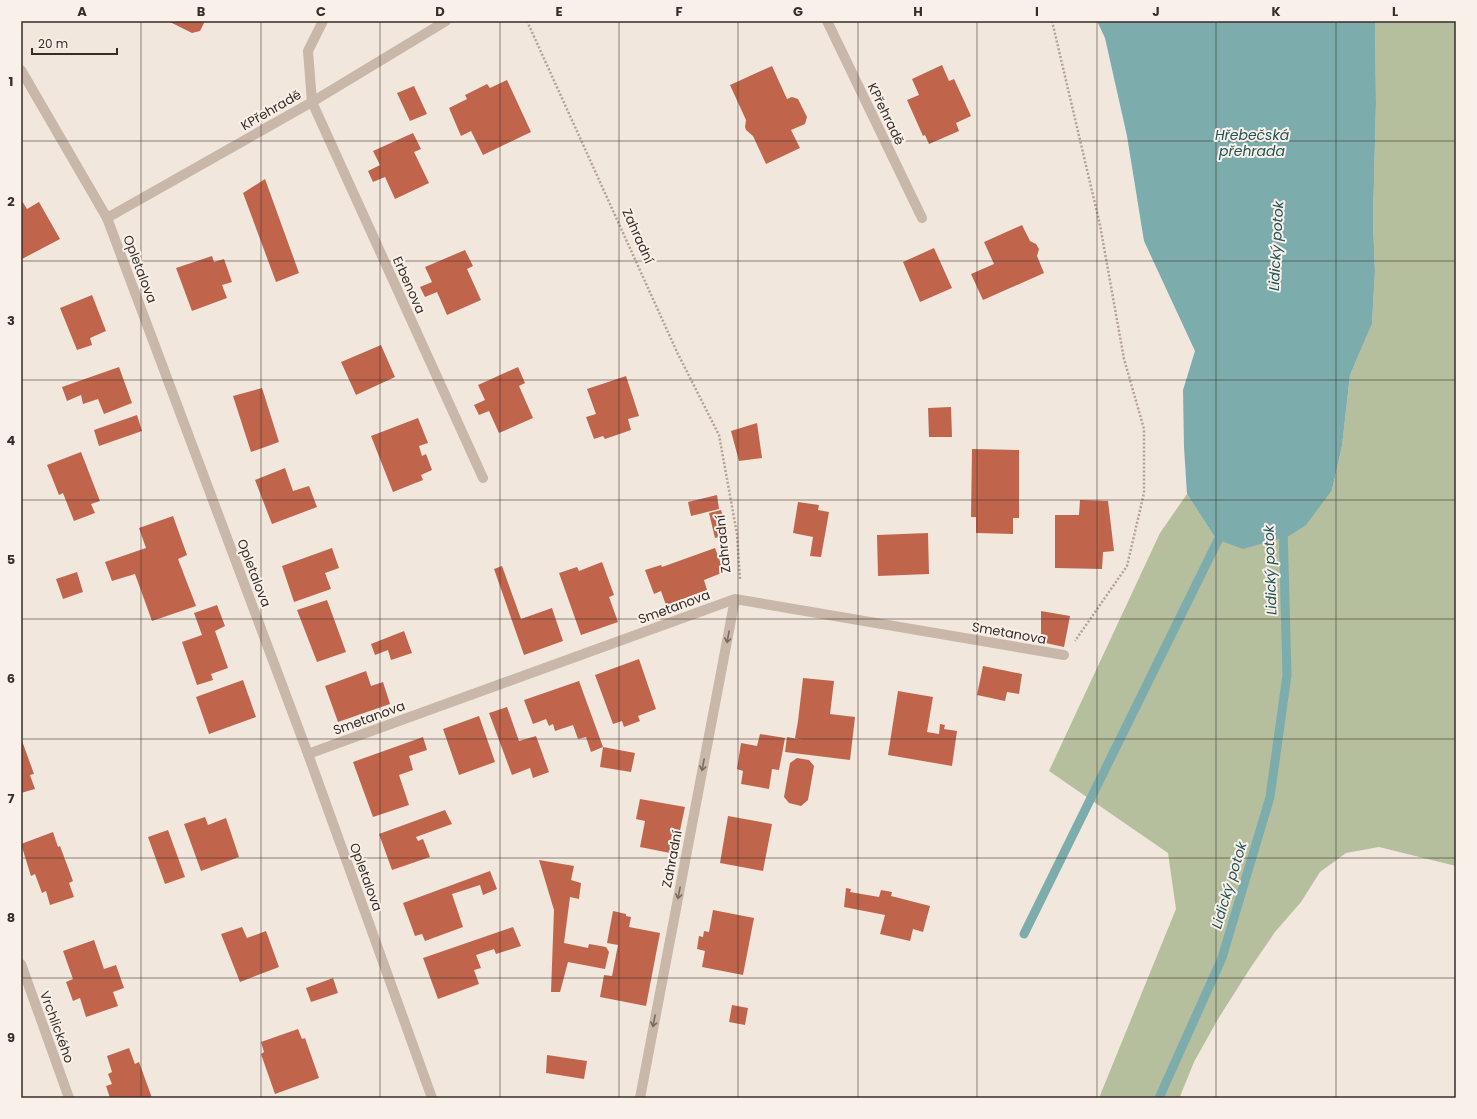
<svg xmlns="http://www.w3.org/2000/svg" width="1477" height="1119" viewBox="0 0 1477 1119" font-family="Poppins,sans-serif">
	<rect width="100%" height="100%" fill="#f1e7dd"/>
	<!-- green -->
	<path fill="#b5bf9d" d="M1375 21H1456V866L1379 847 1346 853 1320 872 1301 902 1275 932 1251 967 1218 1019 1194 1062 1181 1094 1180 1098H1099L1176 909 1168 853 1049 771 1160 533 1187 494 1216 539 1332 490 1342 446 1350 375 1372 324 1375 271 1373 221 1376 103Z"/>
	<!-- water -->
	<path fill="#7dacad" d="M1097 21H1375L1376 103 1373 221 1375 271 1372 324 1350 375 1342 446 1332 490 1306 525 1289 536 1243 549 1216 539 1187 494 1184 447 1183 390 1195 351 1144 241 1127 136 1105 38Z"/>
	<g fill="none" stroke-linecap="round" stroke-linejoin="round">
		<!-- stream -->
		<path stroke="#7dacad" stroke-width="9" d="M1024 934 1223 530
			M1159 1098 1222 958 1270 797 1287 675 1283 525"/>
	</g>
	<!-- building -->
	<path fill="#c0654c" d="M168 21H205L200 31 192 33Z
		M942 65 949 81 954 79 971 116 956 123 959 131 929 144 925 135 923 136 907 100 919 95 912 79Z
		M772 66 787 99 792 97 798 99 807 117 805 124 791 130 800 148 766 164 753 136 746 130 745 127 746 120 730 85Z
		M507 80 531 132 483 155 471 131 461 136 449 108 467 99 465 95 487 84 490 88Z
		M414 86 427 114 410 121 397 93Z
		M413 133 421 149 414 152 429 183 395 199 385 177 373 182 368 171 380 165 373 151Z
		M265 179 299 273 276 282 243 193Z
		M22 201 27 209 39 202 60 239 22 259 21 257V202Z
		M1022 225 1030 241 1036 244 1039 249 1037 256 1044 273 983 300 971 274 994 264 984 242Z
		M934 248 952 288 920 302 903 262Z
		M465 250 473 266 467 269 481 300 447 315 437 292 425 297 420 287 432 282 425 267Z
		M212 256 214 262 224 259 232 282 222 285 227 298 192 311 176 268Z
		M92 295 106 331 90 338 92 345 77 350 60 308Z
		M381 345 395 377 356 395 341 362Z
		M119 367 132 403 104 414 98 399 83 404 81 395 67 401 62 387Z
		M518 367 525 383 519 386 533 418 499 433 489 411 479 415 474 405 485 400 478 385Z
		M626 376 639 416 628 419 631 430 605 439 603 436 594 439 586 417 596 414 587 389Z
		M262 388 279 442 251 452 233 396Z
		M951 407 952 437H929L928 408Z
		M137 415 142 431 99 446 94 430Z
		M418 418 428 443 419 446 422 456 426 454 432 470 421 475 423 480 393 492 371 436Z
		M757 423 762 458 739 461 731 431Z
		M972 449 1019 450V518H1013V534L976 533V517H971Z
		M81 452 100 501 91 504 95 513 74 521 63 493 59 495 47 465Z
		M285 468 293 491 309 486 317 507 272 524 255 480Z
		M717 495 719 509 691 516 688 502Z
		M1080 500 1108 501 1114 551 1103 552 1102 569 1055 568V515H1079Z
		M798 502 819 505 818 510 829 512 821 557 810 556 813 537 793 533Z
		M721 510 728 535 715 538 709 513Z
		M173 516 187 555 178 559 196 606 152 621 135 574 112 581 105 562 146 548 139 528Z
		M928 533 929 574 878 576 877 535Z
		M332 548 339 568 325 573 331 589 294 602 282 566Z
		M715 548 724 572 704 580 707 590 666 605 661 591 654 594 645 570 661 565 662 567Z
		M602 562 614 595 609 597 618 622 581 635 559 573 577 567 579 571Z
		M502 566 521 619 552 608 563 641 524 655 494 569Z
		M77 572 83 592 63 599 56 579Z
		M327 600 346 652 317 662 297 610Z
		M217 605 225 626 215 631 228 668 211 674 213 680 197 685 182 642 202 635 194 613Z
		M1041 611 1070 616 1064 647 1041 642Z
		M404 631 412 653 391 660 388 650 375 655 371 644Z
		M639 659 656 709 638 716 640 721 624 727 622 721 613 724 595 675Z
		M983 666 1022 674 1019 694 1007 692 1005 701 977 695Z
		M366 671 371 686 383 682 390 704 338 722 325 686Z
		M803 678 834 681 830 714 855 717 850 760 785 752 787 737 803 740 795 738 798 721Z
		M243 680 256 717 209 734 196 697Z
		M579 681 603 747 591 752 586 737 578 739 573 725 555 731 553 724 549 726 546 719 533 724 524 700Z
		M898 691 933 697 927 732 939 734 940 724 945 725 944 729 957 731 952 766 888 755Z
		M507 707 519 741 536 736 549 772 533 778 530 768 512 775 489 713Z
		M479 716 495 762 459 775 443 729Z
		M760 734 785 738 779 770 772 769 769 789 741 784 743 771 737 769 741 743 757 746Z
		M423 737 427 750 409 756 413 770 399 775 409 805 373 817 353 762Z
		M21 738 34 774 30 775 35 789 21 793Z
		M603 747 635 753 631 772 600 767Z
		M797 758 809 760 814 766 808 800 801 806 789 803 784 797 790 763Z
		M640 799 685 807 675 854 640 847 645 821 636 819Z
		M445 810 452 824 416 837 418 841 423 839 430 857 392 870 379 834Z
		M728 816 772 824 763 871 720 863Z
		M205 817 208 825 226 818 239 857 201 871 184 824Z
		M168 830 185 877 165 884 148 837Z
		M53 832 58 847 60 846 73 881 69 883 74 897 50 905 46 891 42 893 35 874 31 876 21 844Z
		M539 860 574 866 571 880 581 883 579 899 570 897 564 943 588 948 589 944 606 947 609 952 605 969 568 962 560 992H551L554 910Z
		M490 871 497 889 483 895 480 885 452 894 463 927 425 941 422 934 415 936 403 903Z
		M846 888 851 889 850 892 879 897 881 890 892 892 891 896 930 906 923 932 913 929 910 941 880 934 885 915 844 907Z
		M713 910 754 918 743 975 702 967 705 951 697 949 699 936 703 937 704 931 709 932Z
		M613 911 626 914V916L631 917 629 927 660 933 646 1006 600 997 604 975 612 976 618 945 607 943Z
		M242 927 247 938 266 931 279 967 240 982 221 934Z
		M513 927 521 946 496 954 494 949 476 955 481 968 474 970 479 984 438 999 423 958Z
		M94 940 104 969 116 965 124 988 113 992 118 1006 86 1017 80 998 73 1001 66 982 73 979 63 951Z
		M333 978 338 993 311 1002 306 988Z
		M732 1005 748 1008 745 1025 729 1022Z
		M298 1029 302 1039 305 1038 319 1078 275 1094 261 1054 264 1052 261 1042Z
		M129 1048 135 1064 139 1062 152 1098H110L106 1086 112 1084 108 1074 112 1072 107 1056Z
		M547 1055 587 1061 584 1079 546 1073Z"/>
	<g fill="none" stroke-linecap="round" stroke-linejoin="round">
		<!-- path -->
		<path stroke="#b4a193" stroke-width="2.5" stroke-dasharray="2 2" stroke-linecap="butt" d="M527 21 677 352 719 435 737 534 740 579
			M1052 21 1100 225 1124 359 1144 429V493L1127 566 1075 641"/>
		<!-- minor -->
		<path stroke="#c9b7a9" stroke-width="10" d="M323 21 308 51 312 102 483 478
			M827 21 922 218
			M107 218 312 102 446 21
			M308 754 735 599 1064 655
			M21 964 69 1098
			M640 1098 735 599"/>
		<!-- tertiary -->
		<path stroke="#c9b7a9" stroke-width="10" d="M21 70 107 218 308 754 432 1098"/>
	</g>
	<!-- one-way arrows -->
	<defs><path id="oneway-shaft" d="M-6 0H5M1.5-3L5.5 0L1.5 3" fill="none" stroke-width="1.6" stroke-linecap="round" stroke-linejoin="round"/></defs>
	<g stroke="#786b63">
		<use href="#oneway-shaft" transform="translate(728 637) rotate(101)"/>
		<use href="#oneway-shaft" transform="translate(703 765) rotate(101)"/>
		<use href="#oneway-shaft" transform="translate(679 893) rotate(101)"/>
		<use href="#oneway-shaft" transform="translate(654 1021) rotate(101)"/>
	</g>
	<!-- grid -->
	<path fill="none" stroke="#362d29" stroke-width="1" stroke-opacity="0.55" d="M141 21V1098M261 21V1098M380 21V1098M500 21V1098M619 21V1098M738 21V1098M858 21V1098M977 21V1098M1097 21V1098M1216 21V1098M1336 21V1098M21 141H1456M21 261H1456M21 380H1456M21 500H1456M21 619H1456M21 739H1456M21 858H1456M21 978H1456"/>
	<g text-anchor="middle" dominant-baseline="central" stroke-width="4" stroke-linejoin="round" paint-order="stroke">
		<!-- street labels -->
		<g font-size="13" fill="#362d29" stroke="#f9f1e9">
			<text transform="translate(271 110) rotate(-30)">KPřehradě</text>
			<text transform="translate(886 114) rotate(64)">KPřehradě</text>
			<text transform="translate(638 236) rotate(66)">Zahradní</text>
			<text transform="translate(140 269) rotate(69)">Opletalova</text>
			<text transform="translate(409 285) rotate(66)">Erbenova</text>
			<text transform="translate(723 544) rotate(-96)">Zahradní</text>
			<text transform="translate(254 573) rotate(69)">Opletalova</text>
			<text transform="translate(674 607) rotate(-20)">Smetanova</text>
			<text transform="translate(1009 633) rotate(10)">Smetanova</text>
			<text transform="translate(369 718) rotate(-20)">Smetanova</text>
			<text transform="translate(672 859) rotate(-79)">Zahradní</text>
			<text transform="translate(366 877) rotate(70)">Opletalova</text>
			<text transform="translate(57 1027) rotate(70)">Vrchlického</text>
		</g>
		<!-- water labels -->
		<g font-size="14" font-style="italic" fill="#205356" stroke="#f9f1e9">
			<text x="1252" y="135">Hřebečská<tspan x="1252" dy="16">přehrada</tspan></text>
			<text transform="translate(1276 246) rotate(-87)">Lidický potok</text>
			<text transform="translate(1270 570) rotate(-92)">Lidický potok</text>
			<text transform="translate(1229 885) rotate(-73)">Lidický potok</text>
		</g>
	</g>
	<!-- border -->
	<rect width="1477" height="1119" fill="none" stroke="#f9f1e9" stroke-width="44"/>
	<!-- scale -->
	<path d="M32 48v6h85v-6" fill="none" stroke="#362d29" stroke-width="2"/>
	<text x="38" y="48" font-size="12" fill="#362d29" stroke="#f9f1e9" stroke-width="3" paint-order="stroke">20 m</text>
	<rect x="22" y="22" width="1433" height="1075" fill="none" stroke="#362d29" stroke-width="1.5"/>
	<g font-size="13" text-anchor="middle" font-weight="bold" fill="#362d29">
		<text x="82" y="16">A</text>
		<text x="201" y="16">B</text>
		<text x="321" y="16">C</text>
		<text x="440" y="16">D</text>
		<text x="559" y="16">E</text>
		<text x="679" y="16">F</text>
		<text x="798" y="16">G</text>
		<text x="918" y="16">H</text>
		<text x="1037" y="16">I</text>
		<text x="1156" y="16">J</text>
		<text x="1276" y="16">K</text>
		<text x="1395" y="16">L</text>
		<text x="11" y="86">1</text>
		<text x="11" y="206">2</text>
		<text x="11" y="325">3</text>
		<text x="11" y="445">4</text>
		<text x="11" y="564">5</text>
		<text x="11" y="683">6</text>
		<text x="11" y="803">7</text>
		<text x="11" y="922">8</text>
		<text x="11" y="1042">9</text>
	</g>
</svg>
